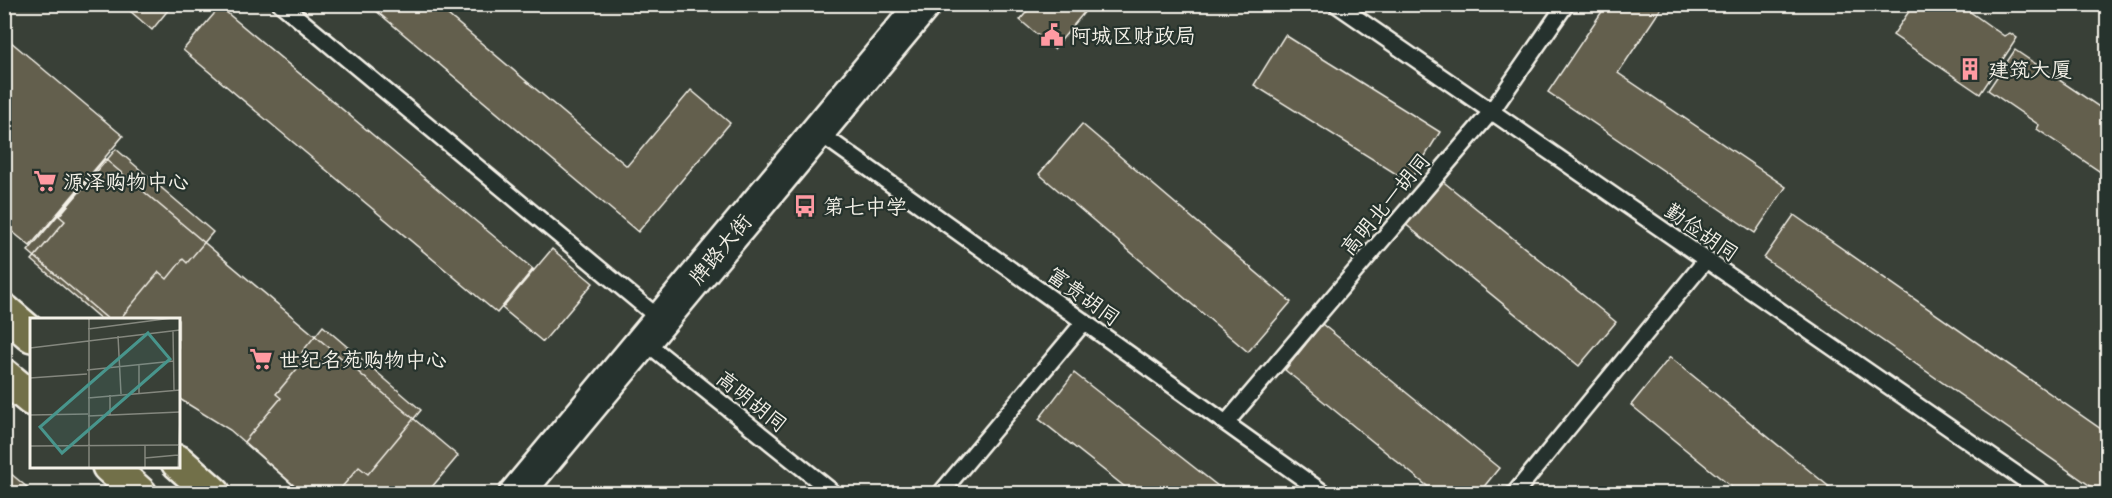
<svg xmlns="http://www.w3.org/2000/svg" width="2112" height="498" viewBox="0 0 2112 498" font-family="Delius,'LXGW WenKai TC',sans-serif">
	<rect width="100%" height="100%" fill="#394037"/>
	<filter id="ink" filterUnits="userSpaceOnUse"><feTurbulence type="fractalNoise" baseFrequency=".0167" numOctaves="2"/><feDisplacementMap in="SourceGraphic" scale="12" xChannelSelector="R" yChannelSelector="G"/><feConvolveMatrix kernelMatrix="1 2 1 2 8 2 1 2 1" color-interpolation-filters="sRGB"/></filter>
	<g filter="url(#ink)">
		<!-- building -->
		<path fill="#645f4d" stroke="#f4f1e8" stroke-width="1.5" d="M122 4H173L152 30Z
			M368 4H435L627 166 691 90 730 123 638 232Z
			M1033 4H1091L1054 49 1020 20Z
			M1607 4H1664L1618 73 1786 187 1755 233 1548 92Z
			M1914 4H1959L2004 36 2010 33 2017 38 1980 94 1893 35Z
			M220 7 533 269 497 313 183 50Z
			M1285 35 1440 132 1409 182 1254 85Z
			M4 36 123 136 30 246 4 225Z
			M2015 50 2108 113V177L2037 129 2039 125 1988 90Z
			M1082 124 1291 302 1248 352 1039 174Z
			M116 149 213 232 187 263 183 259 167 279 159 272 119 320H102L32 260 65 221 59 216Z
			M105 159 458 456 426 494H303L230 430 178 398V320H109L28 251Z
			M1440 179 1616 322 1579 366 1404 223Z
			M1794 215 2108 434V494H2102L1764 258Z
			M552 249 593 283 543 342 502 308Z
			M1322 324 1499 468 1478 494H1437L1285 370Z
			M323 326 421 410 368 474 359 467 336 494H304L244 442 281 398 276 394 308 356 302 352Z
			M1670 357 1838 494H1740L1631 405Z
			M1074 373 1228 494H1134L1039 419Z
			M4 468 28 488 23 494H4Z"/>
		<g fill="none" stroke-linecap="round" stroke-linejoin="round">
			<!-- service casing -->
			<g stroke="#f4f1e8" stroke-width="20">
				<path id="service" d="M281 4 661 320
					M1336 4 2045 494
					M818 132 1325 494
					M644 341 835 494
					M1226 423 1491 112 1566 4
					M940 494 1084 322
					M1514 494 1706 260"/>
			</g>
			<!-- tertiary casing -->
			<g stroke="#f4f1e8" stroke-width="38">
				<path id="tertiary" d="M516 494 924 4"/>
			</g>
			<!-- primary casing -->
			<g stroke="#f4f1e8" stroke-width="38">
				<path id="primary" d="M4 311 32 335
					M4 376 32 399
					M178 462 214 494
					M109 466 140 494"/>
			</g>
			<!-- service -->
			<use href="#service" stroke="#26332d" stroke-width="15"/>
			<!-- tertiary -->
			<use href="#tertiary" stroke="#26332d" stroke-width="33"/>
			<!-- primary -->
			<use href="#primary" stroke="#726f4a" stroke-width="33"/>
		</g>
	</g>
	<!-- icons -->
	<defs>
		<g id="civic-bare" transform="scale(1.8)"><path d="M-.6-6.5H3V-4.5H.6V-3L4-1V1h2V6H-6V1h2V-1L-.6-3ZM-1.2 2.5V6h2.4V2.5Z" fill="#ff9aa2" stroke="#26332d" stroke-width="2.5" paint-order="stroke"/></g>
		<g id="building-bare" transform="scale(1.8)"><path d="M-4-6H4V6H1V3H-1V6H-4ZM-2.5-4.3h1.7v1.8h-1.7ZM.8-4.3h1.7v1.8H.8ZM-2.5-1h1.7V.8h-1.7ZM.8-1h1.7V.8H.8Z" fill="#ff9aa2" stroke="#26332d" stroke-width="2.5" paint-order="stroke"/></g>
		<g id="supermarket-bare" transform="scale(1.8)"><path d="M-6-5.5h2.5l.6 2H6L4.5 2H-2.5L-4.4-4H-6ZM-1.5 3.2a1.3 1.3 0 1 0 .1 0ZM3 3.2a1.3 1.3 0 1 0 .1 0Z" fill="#ff9aa2" stroke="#26332d" stroke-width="2.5" paint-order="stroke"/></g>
		<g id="bus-bare" transform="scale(1.8)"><path d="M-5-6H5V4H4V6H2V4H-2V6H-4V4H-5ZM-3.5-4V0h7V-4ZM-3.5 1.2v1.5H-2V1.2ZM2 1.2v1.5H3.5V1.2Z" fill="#ff9aa2" stroke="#26332d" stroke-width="2.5" paint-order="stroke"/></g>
	</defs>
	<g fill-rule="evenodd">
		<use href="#civic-bare" x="1052" y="35"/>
		<use href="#building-bare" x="1970" y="69"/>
		<use href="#supermarket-bare" x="45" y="181"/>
		<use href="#bus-bare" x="805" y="206"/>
		<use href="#supermarket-bare" x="261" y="359"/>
	</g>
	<g text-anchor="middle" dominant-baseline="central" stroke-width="4.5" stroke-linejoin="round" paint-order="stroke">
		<!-- poi labels -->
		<g font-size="21" fill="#f4f1e8" stroke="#26332d" text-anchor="start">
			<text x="1070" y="35">阿城区财政局</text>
			<text x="1988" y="69">建筑大厦</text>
			<text x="63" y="181">源泽购物中心</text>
			<text x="823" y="206">第七中学</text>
			<text x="279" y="359">世纪名苑购物中心</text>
		</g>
		<!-- street labels -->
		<g font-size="21" fill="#f4f1e8" stroke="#26332d">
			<text transform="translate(1385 204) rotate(-50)">高明北一胡同</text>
			<text transform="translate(1702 232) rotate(35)">勤俭胡同</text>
			<text transform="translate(720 249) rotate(-50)">牌路大街</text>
			<text transform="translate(1084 296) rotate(36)">富贵胡同</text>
			<text transform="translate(752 401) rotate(39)">高明胡同</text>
		</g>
	</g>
	<!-- overview -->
	<g transform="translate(30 318)">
		<rect width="150" height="150" fill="#394037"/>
		<path fill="none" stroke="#84877e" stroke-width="1.5" d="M58 11 142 0M143 13 144 72M88 18 91 76M0 30 150 12M109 47V75M57 52 144 43M0 60 57 56M80 77V97M58 80 150 72M0 97 58 96M58 98 150 94M115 127V150M0 128 150 127M115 140 148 137M59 150V0M148 150 150 100"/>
		<path fill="#48958c" fill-opacity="0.15" stroke="#48958c" stroke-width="3" d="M118 15 140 41 32 135 10 109Z"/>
		<rect width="150" height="150" fill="none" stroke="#f4f1e8" stroke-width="3"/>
	</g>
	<!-- margin -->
	<rect width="2112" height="498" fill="none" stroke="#26332d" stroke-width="24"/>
	<rect x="12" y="12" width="2088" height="474" fill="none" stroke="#f4f1e8" stroke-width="2" filter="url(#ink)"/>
</svg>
